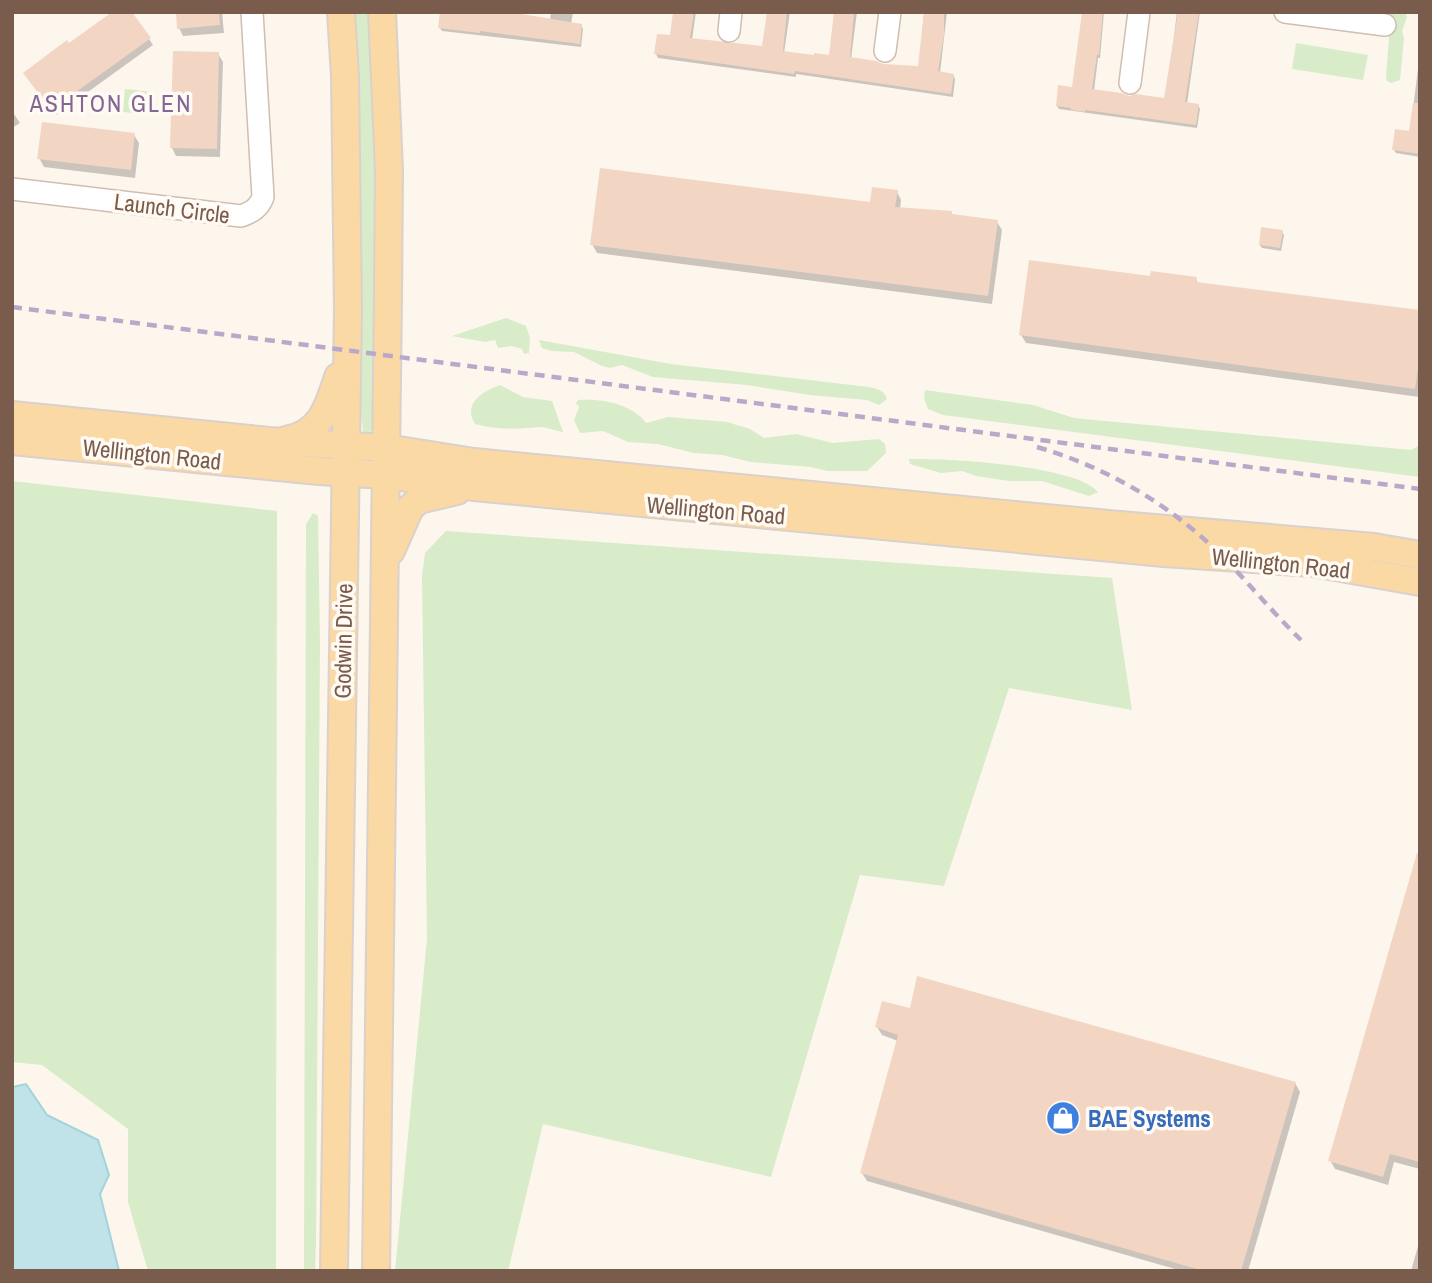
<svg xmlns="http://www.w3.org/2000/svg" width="1432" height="1283" viewBox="0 0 1432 1283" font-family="'Archivo Narrow',sans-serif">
	<rect width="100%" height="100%" fill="#fdf6ec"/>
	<!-- green -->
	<path fill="#d8ecc9" d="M349 12H373L378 97 379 419 373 430 367 433 363 431 360 405 363 303 356 226Z
		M1391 12H1405L1407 17 1402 31 1404 38 1400 80 1391 83 1387 81 1386 76Z
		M1296 43 1368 55 1363 80 1292 69Z
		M125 89 153 92 150 115 123 112Z
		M506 318 526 326 530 338 529 353 524 354 522 349 512 346 498 348 495 340 485 342 452 336Z
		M539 340 671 364 869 387C878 389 884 390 887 399L879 405 867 400 810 395 747 385 653 377 622 365 610 368 602 366 574 352 551 351 542 348Z
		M500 385 523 397 552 401 563 432C555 431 547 427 540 427 520 429 495 430 475 424 462 404 483 391 500 385Z
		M925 390 1033 405 1074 418 1411 450 1420 445V477L943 415 928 409 924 398Z
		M578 400C601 398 633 404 646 423L668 417 727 422 750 429 764 438 796 434 833 443 879 439 885 444 886 453 867 471H827L811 467 751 462 722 455 694 453 658 444 628 442 603 431 580 433 574 420 579 407 576 403Z
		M909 459C945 458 1077 465 1098 492L1089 496 1042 481H1009L976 476 962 471 941 473 910 464Z
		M12 481 277 511 276 1271H148L128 1202V1129L42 1065 12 1062Z
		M313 513 318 516 320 644 316 1242 315 1271H304L306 524Z
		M446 531 1112 578 1132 710 1009 688 944 886 860 875 771 1177 543 1124 508 1271H395L427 939 422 576 425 553Z"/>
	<!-- water -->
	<path fill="#bfe3e8" stroke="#a5d3da" stroke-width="2" d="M26 1084 47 1115 98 1140 109 1175 100 1194 119 1271H12V1087Z"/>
	<!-- shadow -->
	<path fill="#0003" d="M177 12H222L224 33 183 36 179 28Z
		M551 12H573L571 24 581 25 583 29 581 47 442 31 440 28 550 20Z
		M675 12H696L692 40 764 48 767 12H790L784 53 831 57 835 12H857L851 59 882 66 919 68 924 12H947L940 73 953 75 955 79 953 97 796 74V77L658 58 656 54 671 37Z
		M1083 12H1104L1100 58H1098L1094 91 1127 98 1166 100 1177 12H1200L1187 104 1198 105 1200 109 1197 128 1059 109 1057 106 1073 88Z
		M149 39 153 45 56 115 29 79 68 45Z
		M1420 52V157L1396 153 1394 150 1410 133Z
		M218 54 223 62 220 157 176 156 172 148Z
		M12 111 20 123 12 128Z
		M134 135 139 143 135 178 44 167 39 158Z
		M897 192 901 200 900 209 997 222 1002 230 992 304 597 253 592 244 871 204Z
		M1282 232 1284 235 1281 251 1262 248 1260 245Z
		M1152 278 1196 279 1198 284 1420 312 1419 397 1026 343 1021 335Z
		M1420 848V1169L1394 1162 1388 1185 1335 1169 1330 1160Z
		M911 1011 1295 1083 1300 1092 1248 1271H1182L867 1181 862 1173 898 1041 882 1035 877 1027Z
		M1420 1239V1271H1411Z"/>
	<!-- building -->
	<path fill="#f3d5c3" d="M112 12H132L151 38 51 110 44 101 45 96 42 98 23 73 67 40 69 43Z
		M176 12H219L220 25 177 29Z
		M440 12H510L582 24 580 44 480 31V33L438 28Z
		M673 12H694L690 38 762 46 767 12H787L783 51 814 55V53L829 55 834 12H854L850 57 876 61 883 64 918 66 924 12H944V35L938 71 954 74 951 94 795 71 794 74 654 54 657 34 670 35Z
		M1082 12H1103L1099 55H1097L1092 89 1121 93 1129 96 1136 94 1164 98 1178 12H1199L1185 102 1199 104 1196 125 1085 110V112L1071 110V108L1056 106 1058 85 1072 87Z
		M173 51 219 52 217 149 170 148Z
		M1413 103H1420V154L1392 150 1395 129 1409 131Z
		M42 122 135 133 131 170 37 159Z
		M600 168 870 202 872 187 898 190 895 207 952 211V214L998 220 988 296 590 245Z
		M1261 227 1283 230 1280 248 1259 245Z
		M1029 260 1150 276 1151 271 1197 277 1196 282 1420 310V354L1415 389 1019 335Z
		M1417 853H1420V1162L1390 1154 1383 1177 1328 1161Z
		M917 976 1296 1082 1241 1271H1204L860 1173 898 1035 875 1027 882 1001 910 1008Z"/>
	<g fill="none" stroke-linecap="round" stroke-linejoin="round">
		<!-- minor casing -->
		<g stroke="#d1beb0" stroke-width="24">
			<path id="minor" d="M1285 12 1385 25
				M729 31 731 12
				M885 51 890 12
				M1130 83 1139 12
				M12 189 241 216C252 212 259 208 263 197L252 12"/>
		</g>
		<!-- major casing -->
		<g stroke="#dad1cd" stroke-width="30">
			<path id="major" d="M12 415 269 441 386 448 474 462 1108 524 1374 547 1420 555
				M286 440C321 434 328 407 338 377
				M12 441 319 471 386 475 474 487 1164 553 1313 563 1420 582
				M391 551 410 508 419 500 457 491
				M334 1271 348 309 345 76 341 12
				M376 1271 388 296 389 170 382 12"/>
		</g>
		<!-- minor -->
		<use href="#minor" stroke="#fff" stroke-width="21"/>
		<!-- major -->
		<use href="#major" stroke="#fbd9a5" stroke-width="26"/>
		<!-- rail -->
		<path stroke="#b9a8c9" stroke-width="4.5" stroke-dasharray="10 7" stroke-linecap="butt" d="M12 307 1420 489
			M1037 447C1106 467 1169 504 1220 554 1248 582 1273 613 1301 640"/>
	</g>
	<!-- icons -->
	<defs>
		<g id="shop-disc" transform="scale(1.75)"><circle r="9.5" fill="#3f7fe0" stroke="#fffaf3"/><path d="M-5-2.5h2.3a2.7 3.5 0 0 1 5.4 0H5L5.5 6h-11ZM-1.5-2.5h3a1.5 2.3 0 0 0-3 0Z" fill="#fff"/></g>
	</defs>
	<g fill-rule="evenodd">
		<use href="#shop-disc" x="1063" y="1118"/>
	</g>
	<g text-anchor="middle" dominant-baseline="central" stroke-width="7" stroke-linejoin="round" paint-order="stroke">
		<!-- street labels -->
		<g font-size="23" fill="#7a5c4d" stroke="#fffaf3">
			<text transform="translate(172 208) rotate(7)">Launch Circle</text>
			<text transform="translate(152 454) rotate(6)">Wellington Road</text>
			<text transform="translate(716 510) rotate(5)">Wellington Road</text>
			<text transform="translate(1281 563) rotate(6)">Wellington Road</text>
			<text transform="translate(343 641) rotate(-89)">Godwin Drive</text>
		</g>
		<!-- shop labels -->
		<g font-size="23" font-weight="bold" fill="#366cbe" stroke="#fffaf3" text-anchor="start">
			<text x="1088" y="1118">BAE Systems</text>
		</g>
		<!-- neighbourhood labels -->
		<g font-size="24" letter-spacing="2" fill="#846695" stroke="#fffaf3">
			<text x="111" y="103">ASHTON GLEN</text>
		</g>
	</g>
	<!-- border -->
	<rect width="1432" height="1283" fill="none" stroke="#7a5c4d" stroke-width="28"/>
</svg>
